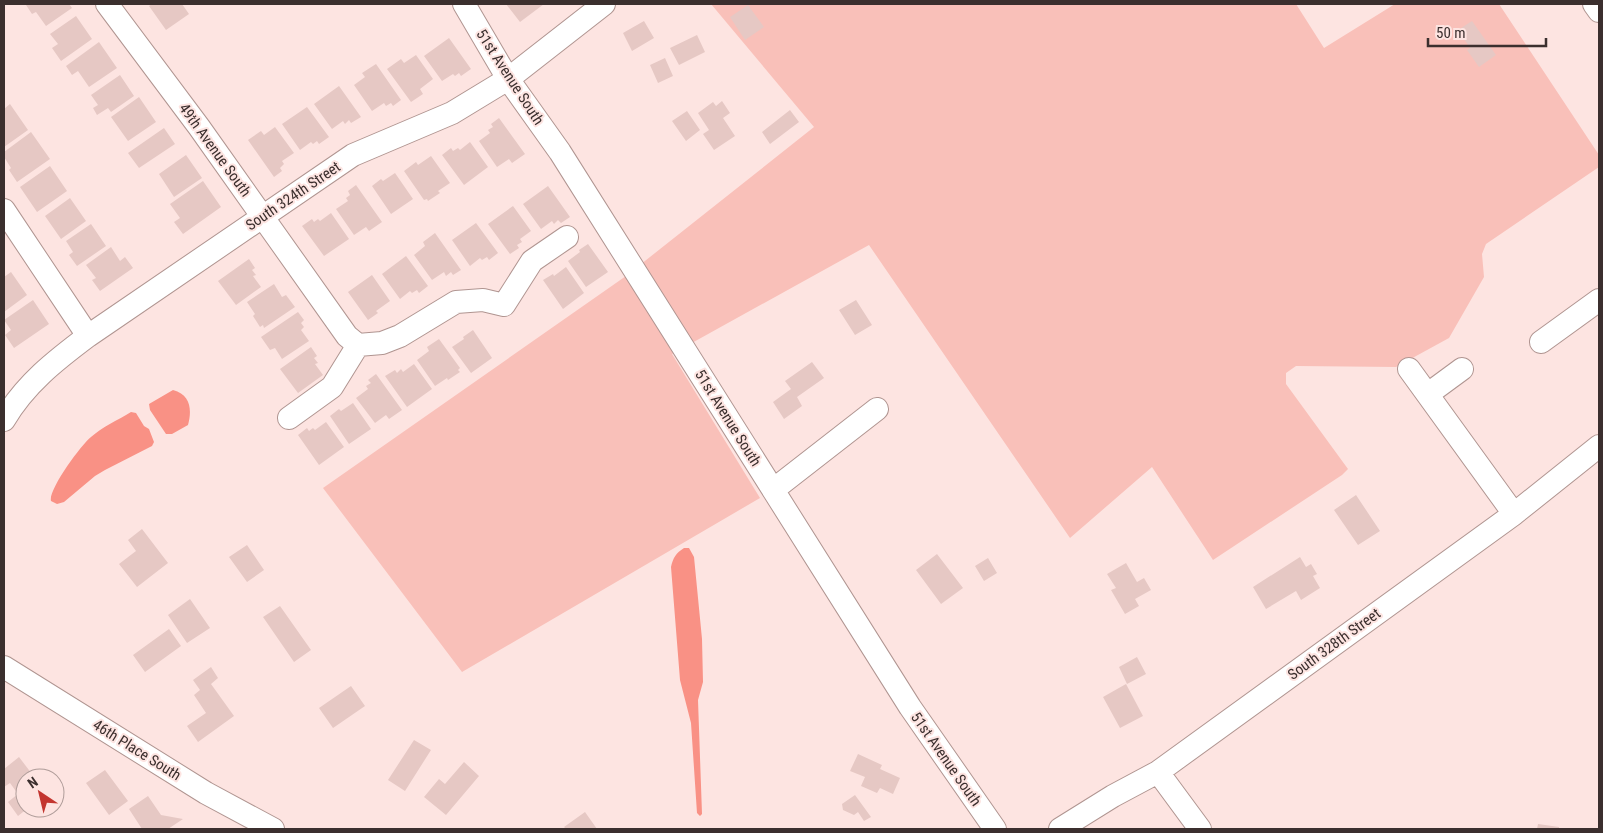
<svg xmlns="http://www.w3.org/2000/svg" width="1603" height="833" viewBox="0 0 1603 833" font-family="'Roboto Condensed',sans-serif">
	<rect width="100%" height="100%" fill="#fde4e1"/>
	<!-- green -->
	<path fill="#f9c0b9" d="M711 4H1296L1324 48 1395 4H1499L1599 155V167L1486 244 1482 254 1484 277 1449 338 1396 367 1296 366 1286 373V384L1348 469 1342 475 1213 560 1152 467 1070 538 869 245 672 354 760 498 462 672 323 488 626 276 814 127Z"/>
	<!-- water -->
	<path fill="#f99185" d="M173 390C191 395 192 410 188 425L172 434H166L150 410 149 404Z
		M131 412 136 413 144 426 149 429 154 442 152 446 105 470 95 476 64 502 57 504 51 501C48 490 81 445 91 437 102 427 118 420 131 412Z
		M684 548H689L694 557 702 639 703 682 698 700 702 814 700 816 697 813 691 723 680 680 671 567C673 558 676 553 684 548Z"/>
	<!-- building -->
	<path fill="#e6c8c4" d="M27 4H69L72 8 46 26 36 12 32 14 26 5Z
		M152 4H182L189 14 166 30 149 6Z
		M506 4H544L520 22Z
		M748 5 764 27 745 40 730 17Z
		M76 16 92 39 61 61 52 48 58 44 50 34Z
		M644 21 654 38 632 51 623 33Z
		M1472 21 1496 55 1479 67 1467 50 1470 48 1458 30Z
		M697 35 705 52 679 65 670 48Z
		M449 38 471 69 461 76 459 73 455 76 453 74 442 81 424 56Z
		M99 42 117 68 89 87 78 71 72 75 66 66Z
		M416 55 433 79 420 89 423 94 411 102 387 69 401 59 404 63Z
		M665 58 673 76 658 83 650 65Z
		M376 64 401 100 393 106 391 103 386 106 384 103 372 111 354 85 365 77 362 73Z
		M120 75 134 96 111 112 108 108 97 115 93 108 98 105 91 95Z
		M339 86 361 117 351 123 349 120 345 124 343 121 332 129 314 104Z
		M139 97 156 122 128 141 111 117Z
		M722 101 730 113 723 118 735 136 714 150 703 134 709 130 698 113 713 102 716 106Z
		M10 104 28 130 4 147V109Z
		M307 107 329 137 319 144 317 141 313 144 311 142 300 150 282 124Z
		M790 110 799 122 770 144 762 132Z
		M687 111 700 130 686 141 672 121Z
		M499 118 525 154 512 163 509 159 497 167 479 141 490 133 488 130 493 127 491 124Z
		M275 127 294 153 282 161 284 164 280 168 282 171 274 177 248 140 261 131 264 135Z
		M164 128 175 144 139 168 128 153Z
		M31 132 50 159 17 182 9 170 11 168 4 157V152Z
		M470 142 488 167 464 185 442 155 451 148 453 151 458 148 460 150Z
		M186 155 202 178 174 197 159 174Z
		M431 156 450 183 438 191 440 193 428 201 427 199 424 200 404 171 416 162 418 165Z
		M50 166 67 191 37 212 20 187Z
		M395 173 413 199 391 214 372 186 381 179 383 181Z
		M203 181 221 207 183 234 174 222 180 218 170 204Z
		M356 185 382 222 369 231 366 227 354 235 336 209 348 201 346 198 350 195 348 191Z
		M548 186 570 217 561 223 558 220 554 224 552 221 541 229 523 204Z
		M70 198 86 221 61 239 45 216Z
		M513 206 531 231 520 239 522 242 517 245 519 248 510 254 488 224Z
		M331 213 349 239 324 256 302 226 312 219 314 222 318 219 320 221Z
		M476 223 498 253 489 260 487 257 482 260 480 258 470 266 452 240Z
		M91 224 106 246 77 266 69 255 73 252 66 241Z
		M435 233 461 270 453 275 451 272 446 276 444 272 432 280 414 255 425 246 423 242Z
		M588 244 608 272 586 287 568 261 580 252 579 250Z
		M111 247 120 261 125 257 133 268 100 291 92 280 96 278 86 265Z
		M406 256 428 286 419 293 417 290 412 293 410 291 400 299 382 274Z
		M249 259 255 268 252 270 256 275 253 276 261 287 236 305 218 281Z
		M566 267 584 293 563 309 543 280 553 274 554 276Z
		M11 272 27 295 4 312V277Z
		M372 275 390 301 376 311 378 313 368 320 348 292Z
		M274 284 282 297 286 295 295 307 264 328 263 325 260 327 253 316 255 314 247 302Z
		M33 300 49 324 14 348 5 335 11 330 4 320Z
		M856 300 872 325 855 335 839 310Z
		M298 312 304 320 301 323 304 327 301 330 309 341 282 359 275 348 270 350 261 337Z
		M473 330 492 358 471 373 452 347 464 339 463 337Z
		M439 339 460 368 458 370 460 372 448 380 447 378 435 386 417 360 429 351 427 347Z
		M311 347 317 356 314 358 318 363 315 364 323 375 298 393 280 369Z
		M812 362 824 378 797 397 802 406 784 419 773 402 791 389 785 381Z
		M414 364 432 389 407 407 385 376 395 370 397 373 401 369 403 372Z
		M376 374 402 410 389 419 386 415 375 423 356 398 368 389 366 386 371 383 368 380Z
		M353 403 371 429 349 444 330 416 339 409 341 411Z
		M326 422 344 447 319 465 298 435 307 428 309 431 313 428 315 430Z
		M1356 495 1380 531 1358 545 1334 510Z
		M142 529 168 563 137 587 119 564 136 551 128 540Z
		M247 545 264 570 247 582 229 557Z
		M937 554 963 588 941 604 916 570Z
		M1300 557 1306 567 1311 564 1317 574 1313 576 1320 588 1301 600 1296 591 1266 609 1253 587Z
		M988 558 997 573 984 581 975 566Z
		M1126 563 1137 582 1144 578 1151 590 1135 599 1139 606 1125 614 1111 590 1116 588 1107 574Z
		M190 599 210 628 187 643 168 615Z
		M280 606 311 650 294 662 263 617Z
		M169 629 181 646 145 672 133 655Z
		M1137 657 1146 674 1127 684 1119 667Z
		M211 667 218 678 211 684 234 716 198 742 187 726 206 713 194 695 200 690 193 680Z
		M1126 684 1143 716 1120 728 1103 697Z
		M351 686 365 706 333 728 319 708Z
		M414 740 431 750 405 791 388 780Z
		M858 754 882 765 880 769 900 778 893 794 880 788 877 793 861 786 865 777 850 771Z
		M19 757 35 778H25V808H28L18 816 8 802 18 794 10 783 4 787V769Z
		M464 762 479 776 446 815 424 797 439 779 445 784Z
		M105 770 128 801 109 815 86 783Z
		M855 795 871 817 864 821 858 812 854 815 843 810 842 804Z
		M148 796 161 815 183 819 168 829H142L129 809Z
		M585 812 597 829H566L564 827Z
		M1538 824 1559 827V829H1537Z"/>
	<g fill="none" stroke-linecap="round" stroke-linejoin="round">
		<!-- minor casing -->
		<g stroke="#b09591" stroke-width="24">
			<path id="minor" d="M107 4 199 127 347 336 358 345
				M464 4 508 79 560 152 910 707 995 829
				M1594 4 1599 11
				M4 210 88 336
				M1541 342 1599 300
				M358 345 382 343 400 336 456 302 483 300 504 305 532 261 567 237
				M1409 369 1514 514
				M1428 394 1462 369
				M289 418 332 387 358 345
				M4 420C25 384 56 360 88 336L353 155 452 113 508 79 604 4
				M773 490 877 409
				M4 667 206 793 273 829
				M1158 772 1200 829
				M1060 829 1113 796 1158 772 1514 514 1599 446"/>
		</g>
		<!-- minor -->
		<use href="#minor" stroke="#fff" stroke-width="22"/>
	</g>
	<g text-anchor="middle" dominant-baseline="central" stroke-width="4" stroke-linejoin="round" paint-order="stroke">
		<!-- street labels -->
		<g font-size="15" fill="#3b2f2e" stroke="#fde4e1">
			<text transform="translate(510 77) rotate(57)">51st Avenue South</text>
			<text transform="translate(215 150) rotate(54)">49th Avenue South</text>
			<text transform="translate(293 196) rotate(-34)">South 324th Street</text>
			<text transform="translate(728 418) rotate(58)">51st Avenue South</text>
			<text transform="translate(1334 644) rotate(-36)">South 328th Street</text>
			<text transform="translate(137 750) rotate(32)">46th Place South</text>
			<text transform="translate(946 759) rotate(55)">51st Avenue South</text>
		</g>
	</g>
	<!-- border -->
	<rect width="1603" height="833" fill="none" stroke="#3b2f2e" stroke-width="10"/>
	<!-- north arrow -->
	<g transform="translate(40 793) rotate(325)"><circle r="24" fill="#fde4e1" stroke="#af9c99"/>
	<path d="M0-4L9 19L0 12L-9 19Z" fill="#c3352f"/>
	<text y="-8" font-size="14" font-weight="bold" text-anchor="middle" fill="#3b2f2e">N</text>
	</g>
	<!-- scale -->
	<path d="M1428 38v8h118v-8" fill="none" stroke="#3b2f2e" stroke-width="2.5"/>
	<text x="1436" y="38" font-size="15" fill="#3b2f2e" stroke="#fde4e1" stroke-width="4" paint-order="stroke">50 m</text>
</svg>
